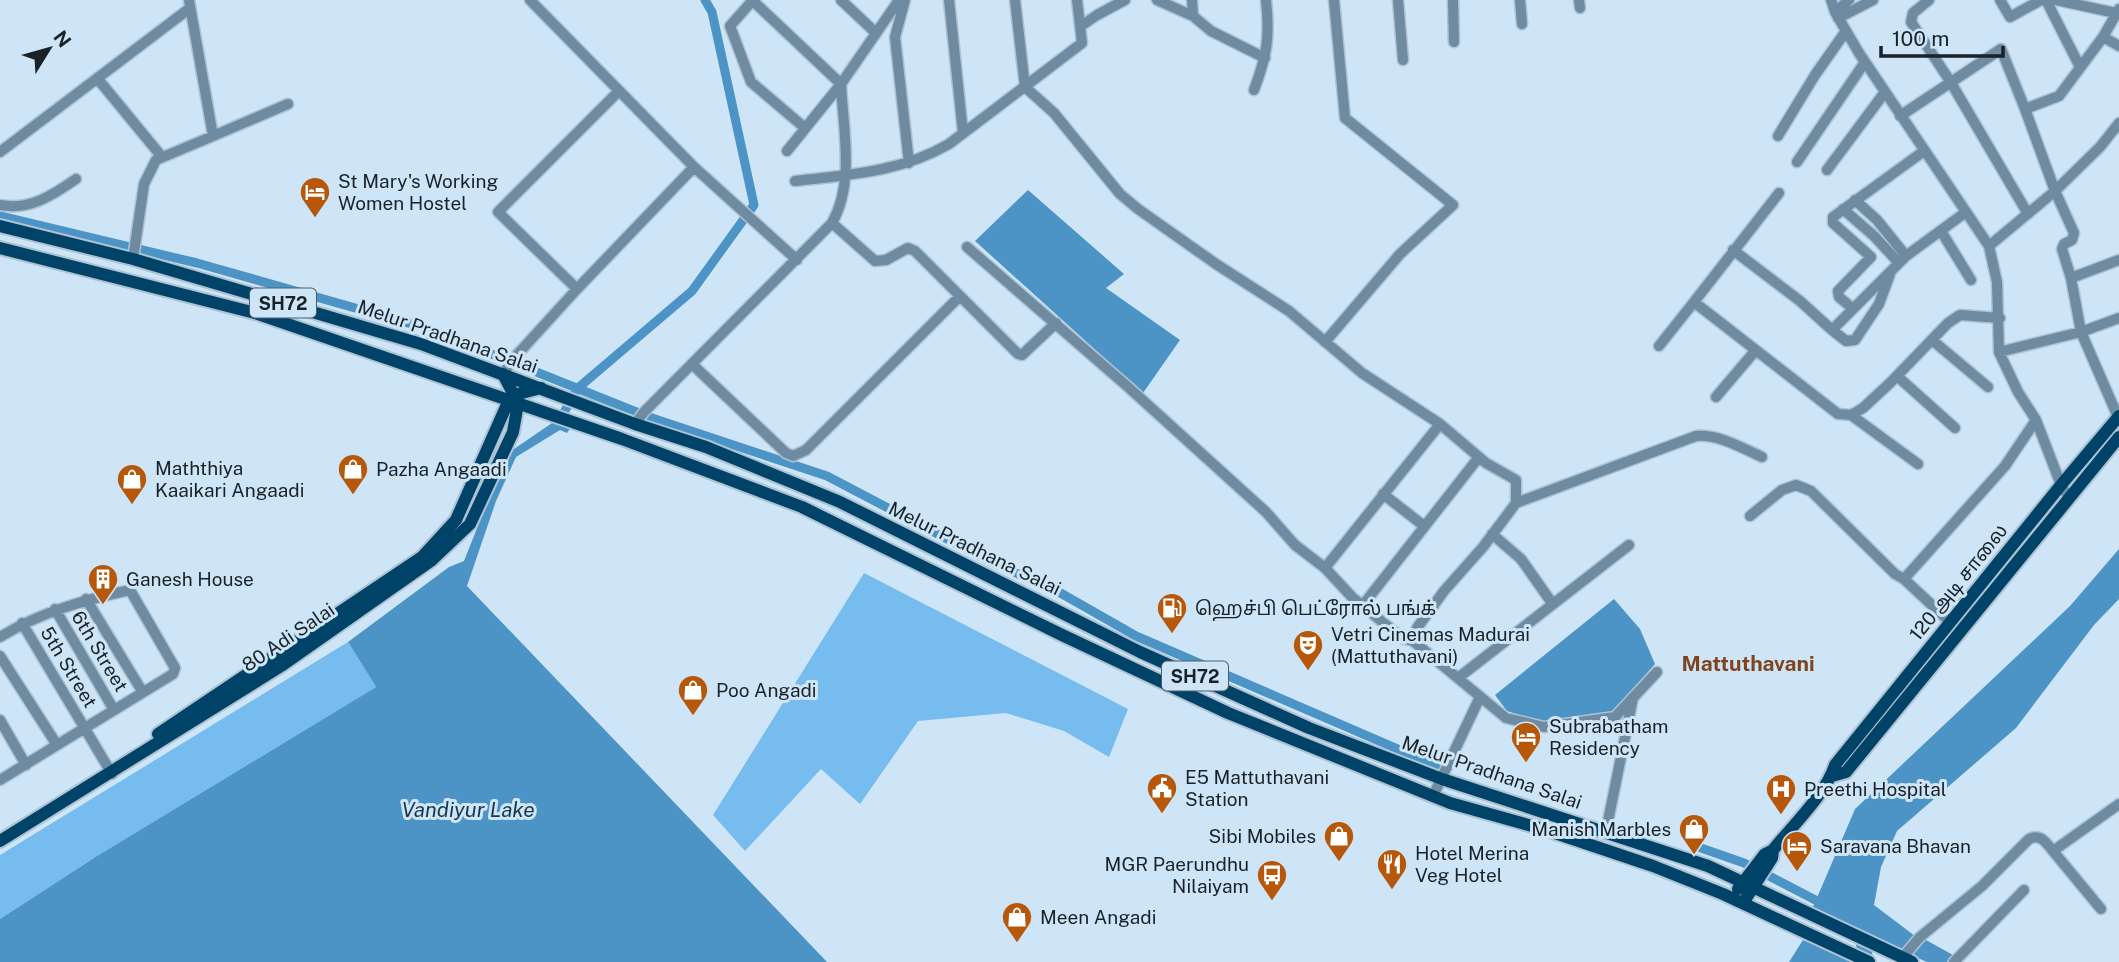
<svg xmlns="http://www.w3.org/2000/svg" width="2119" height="962" viewBox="0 0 2119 962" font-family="'Public Sans','Noto Sans Tamil',sans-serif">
	<rect width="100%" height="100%" fill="#cde5f7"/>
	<!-- green -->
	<path fill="#76bcef" d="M864 573 1128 709 1109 757 1064 731 1006 713 918 721 860 804 821 769 745 851 713 815Z
		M348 642 376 687 97 856 0 919V855Z"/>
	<!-- water -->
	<path fill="#4d94c6" d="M1028 190 1124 274 1106 288 1180 340 1143 393 975 241Z
		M555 421 571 427 567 433 560 430 516 457 496 501 467 586 827 962H0V919L97 856 376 687 348 642 449 567 464 561 489 498 511 451Z
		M2119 549V599L2094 625 2016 728 1897 831 1881 867 1874 905 1915 936 1904 951 1813 907 1855 809 2070 606Z
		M1614 599 1640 629 1655 664 1612 713 1541 722 1507 711 1495 695Z
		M1803 940 1856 962H1789Z
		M1926 940 1953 955 1947 962H1927L1911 955Z"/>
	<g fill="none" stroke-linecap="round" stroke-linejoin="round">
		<!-- canal -->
		<path stroke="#4d94c6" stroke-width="9" d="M0 216 197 263 429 329 649 417 827 476 991 562 1057 591 1136 636 1444 769
			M559 421 578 388 692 291 754 205 712 12 705 0
			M1701 848 1744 863 1825 905"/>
		<!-- river -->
		<path stroke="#4d94c6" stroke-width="14" d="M1859 911 1858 922 1867 962"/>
		<!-- minor casing -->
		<g stroke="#adc2d2" stroke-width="13">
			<path id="minor" d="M753 0 730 26 751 82 805 128
				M841 0 876 33
				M905 0 895 37 909 163
				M949 0 963 133
				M1015 0 1025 87 1054 113 1120 194 1138 209 1216 264 1289 311 1362 373 1440 424 1486 463 1516 480V503L1483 547 1444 591 1417 628 1413 641 1506 718 1544 727 1615 717 1657 672
				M1157 0 1193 16 1211 31 1265 58
				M1192 0 1193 16
				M1398 0 1403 60
				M1453 0 1454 42
				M1520 0 1522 24
				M1579 0 1580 8
				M1831 0 1835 12 1859 53 1989 246 1997 282 1999 352 2018 392 2036 420 2061 485 2069 498
				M1929 0 1913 13 1911 22 1950 81 2028 214
				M2000 0 2010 17 2041 0
				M2046 0 2080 67
				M2056 0 2116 13
				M1835 12 1849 0
				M1838 18 1873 0
				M1081 26 1097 15 1125 0
				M2103 37 2119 9
				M2119 46 2103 37 2059 96 2025 109 2055 191 2100 147 2119 123
				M97 78 162 157
				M1254 90C1267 56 1270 36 1266 0
				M1900 116 2001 49 2025 109
				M213 136 288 104
				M1778 136 1815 75 1846 31
				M787 151 841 84 899 0
				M0 152 190 8
				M1797 162 1865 62
				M694 167 797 260
				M1827 170 1885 92
				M795 181C849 175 901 172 949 144L1082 43 1077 0
				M1855 200 1877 220 1906 256
				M0 205C29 211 53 195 76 179
				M1843 209 1874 236 1899 263
				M832 223 875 261 886 260 908 248 915 251 960 296
				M1941 231 1971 280
				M1989 246 2055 191 2074 233 2072 240 2064 244 2062 249 2071 278 2081 332 2118 417
				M967 247 1127 386 1266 512 1295 545 1325 568 1352 597 1402 638 1413 641
				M1733 250 1800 301 1832 330 1906 256 1966 212
				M133 259 144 184 156 160 213 136 189 0
				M2071 278 2119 260
				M577 289 498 212 619 91
				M1694 302 1779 193
				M1852 308 1839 297 1838 291 1871 257 1833 223V217L1924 151
				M1832 330 1846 341 1855 340 1879 304 1890 274
				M1932 340 1988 387
				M1325 342 1400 254 1453 205 1345 118 1334 0
				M1659 346 1694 302 1838 414 1851 415 1863 408 1890 383 1948 323 1960 315 2000 318
				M1999 352 2081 332 2119 318
				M693 365 786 453 793 456 806 450 960 296 1018 354 1022 355 1056 323
				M503 374 515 357 577 289 694 167 530 0
				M1897 376 1955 428
				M1716 397 1755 351
				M1851 415 1918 464
				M635 424 644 412 832 223C855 183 843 128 841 84L752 0
				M1383 494 1424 526
				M1516 503 1696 436C1719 434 1742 448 1762 457
				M1750 516 1782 490 1796 485 1811 491 1895 574 1904 579 2005 466 2036 420
				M1492 534 1521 559 1552 603
				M1325 568 1440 424
				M1904 579 1950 622
				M86 599 142 691
				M1363 605 1479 457
				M55 609 114 710
				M22 623 112 774
				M0 637C41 612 84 600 130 590L175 668 173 674 0 780
				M0 656 57 745
				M1458 678 1629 545
				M0 720 26 765
				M1433 796 1480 697
				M1606 831 1633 698
				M2053 851 2101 909
				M1903 957 1920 937 1982 886 2029 839C2041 833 2046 843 2053 851L2119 804
				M1954 962 2024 890"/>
		</g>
		<!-- major casing -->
		<g stroke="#adc2d2" stroke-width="16">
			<path id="major" d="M0 226 133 259 421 344 635 424 706 447 840 502 1140 652 1309 728 1442 779 1708 866 1912 962
				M0 248 255 313 622 439 802 507 1062 635 1228 713 1450 803 1543 829 1653 866 1723 894 1869 962
				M158 734 422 557 456 520 509 400 514 395 541 388
				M1832 776 1846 772 2119 437
				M0 841 281 666 432 560 470 524 513 432 518 403 503 374
				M1738 889 1765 854 1773 850C1792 826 1826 794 1835 765L2061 485 2119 416
				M1743 903 1772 858 1773 850"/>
		</g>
		<!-- minor -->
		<use href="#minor" stroke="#6e8ba1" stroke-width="10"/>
		<!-- major -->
		<use href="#major" stroke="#004369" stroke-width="12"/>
	</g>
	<!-- icons -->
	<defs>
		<g id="hotel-pin" transform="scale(1.575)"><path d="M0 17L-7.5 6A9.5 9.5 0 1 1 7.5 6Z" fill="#b6570a" stroke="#cde5f7"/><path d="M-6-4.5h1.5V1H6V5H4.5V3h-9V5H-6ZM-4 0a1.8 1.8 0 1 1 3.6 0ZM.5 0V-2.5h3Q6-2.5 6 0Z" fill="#fff"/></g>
		<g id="shop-pin" transform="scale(1.575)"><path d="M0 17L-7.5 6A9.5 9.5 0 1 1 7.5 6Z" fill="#b6570a" stroke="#cde5f7"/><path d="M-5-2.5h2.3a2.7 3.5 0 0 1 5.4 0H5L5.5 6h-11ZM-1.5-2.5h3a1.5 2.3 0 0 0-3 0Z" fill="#fff"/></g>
		<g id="building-pin" transform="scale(1.575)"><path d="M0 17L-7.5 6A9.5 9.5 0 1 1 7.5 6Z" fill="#b6570a" stroke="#cde5f7"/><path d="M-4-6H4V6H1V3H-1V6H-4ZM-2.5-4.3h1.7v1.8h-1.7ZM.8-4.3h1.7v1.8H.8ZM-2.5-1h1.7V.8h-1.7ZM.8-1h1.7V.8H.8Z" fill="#fff"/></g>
		<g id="fuel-pin" transform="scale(1.575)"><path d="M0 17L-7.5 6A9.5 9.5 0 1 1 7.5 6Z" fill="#b6570a" stroke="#cde5f7"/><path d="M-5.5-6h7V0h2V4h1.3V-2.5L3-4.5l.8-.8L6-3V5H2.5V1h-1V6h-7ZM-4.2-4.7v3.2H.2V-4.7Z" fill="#fff"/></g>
		<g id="theatre-pin" transform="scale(1.575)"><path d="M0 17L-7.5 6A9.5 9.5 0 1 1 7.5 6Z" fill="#b6570a" stroke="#cde5f7"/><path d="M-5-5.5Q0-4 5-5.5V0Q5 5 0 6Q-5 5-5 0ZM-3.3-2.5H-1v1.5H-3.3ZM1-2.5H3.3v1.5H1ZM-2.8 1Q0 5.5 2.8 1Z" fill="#fff"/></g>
		<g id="civic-pin" transform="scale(1.575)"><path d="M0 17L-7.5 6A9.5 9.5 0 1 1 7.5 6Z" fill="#b6570a" stroke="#cde5f7"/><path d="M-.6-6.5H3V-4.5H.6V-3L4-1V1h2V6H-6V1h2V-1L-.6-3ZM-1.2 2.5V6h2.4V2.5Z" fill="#fff"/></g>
		<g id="hospital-pin" transform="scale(1.575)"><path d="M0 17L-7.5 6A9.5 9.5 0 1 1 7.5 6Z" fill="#b6570a" stroke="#cde5f7"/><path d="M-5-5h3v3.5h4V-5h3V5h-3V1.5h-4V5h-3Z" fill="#fff"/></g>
		<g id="restaurant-pin" transform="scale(1.575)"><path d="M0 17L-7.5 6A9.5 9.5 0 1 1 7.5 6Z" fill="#b6570a" stroke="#cde5f7"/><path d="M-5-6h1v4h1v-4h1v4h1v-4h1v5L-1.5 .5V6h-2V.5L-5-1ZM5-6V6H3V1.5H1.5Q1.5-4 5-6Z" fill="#fff"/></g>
		<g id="bus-pin" transform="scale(1.575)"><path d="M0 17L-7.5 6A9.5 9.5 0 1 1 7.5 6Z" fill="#b6570a" stroke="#cde5f7"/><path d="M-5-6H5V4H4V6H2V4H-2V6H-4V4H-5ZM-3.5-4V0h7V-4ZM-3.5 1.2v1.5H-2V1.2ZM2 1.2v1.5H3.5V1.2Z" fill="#fff"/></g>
	</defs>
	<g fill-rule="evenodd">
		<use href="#hotel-pin" x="315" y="192"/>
		<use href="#shop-pin" x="353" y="469"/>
		<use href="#shop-pin" x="132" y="479"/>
		<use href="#building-pin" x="103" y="579"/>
		<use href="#fuel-pin" x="1172" y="608"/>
		<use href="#theatre-pin" x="1308" y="645"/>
		<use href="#shop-pin" x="693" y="690"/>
		<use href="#hotel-pin" x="1526" y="737"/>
		<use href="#civic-pin" x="1162" y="788"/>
		<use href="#hospital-pin" x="1781" y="789"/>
		<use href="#shop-pin" x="1694" y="829"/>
		<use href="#shop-pin" x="1339" y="836"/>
		<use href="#hotel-pin" x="1797" y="846"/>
		<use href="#restaurant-pin" x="1392" y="864"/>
		<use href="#bus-pin" x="1272" y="875"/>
		<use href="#shop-pin" x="1017" y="917"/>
	</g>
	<g text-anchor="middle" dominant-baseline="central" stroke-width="6" stroke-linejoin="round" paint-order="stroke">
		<!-- shield labels -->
		<g fill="#cde5f7" stroke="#4f5c67" stroke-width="2">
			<rect x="250" y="288.5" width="66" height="29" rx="5"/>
			<rect x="1162" y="661.5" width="66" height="29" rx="5"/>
		</g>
		<g font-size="18" font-weight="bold" fill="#192229">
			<text x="283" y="303">SH72</text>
			<text x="1195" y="676">SH72</text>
		</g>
		<!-- poi labels -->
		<g font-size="19" fill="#192229" stroke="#cde5f7" text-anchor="start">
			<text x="338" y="181">St Mary's Working<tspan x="338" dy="22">Women Hostel</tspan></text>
			<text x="155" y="468">Maththiya<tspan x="155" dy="22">Kaaikari Angaadi</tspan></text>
			<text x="376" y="469">Pazha Angaadi</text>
			<text x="126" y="579">Ganesh House</text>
			<text x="1195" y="608">ஹெச்பி பெட்ரோல் பங்க்</text>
			<text x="1331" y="634">Vetri Cinemas Madurai<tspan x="1331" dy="22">(Mattuthavani)</tspan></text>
			<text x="716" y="690">Poo Angadi</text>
			<text x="1549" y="726">Subrabatham<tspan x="1549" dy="22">Residency</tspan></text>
			<text x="1185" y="777">E5 Mattuthavani<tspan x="1185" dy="22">Station</tspan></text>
			<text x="1804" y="789">Preethi Hospital</text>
			<text x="1671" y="829" text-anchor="end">Manish Marbles</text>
			<text x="1316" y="836" text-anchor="end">Sibi Mobiles</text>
			<text x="1820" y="846">Saravana Bhavan</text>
			<text x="1415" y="853">Hotel Merina<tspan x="1415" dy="22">Veg Hotel</tspan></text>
			<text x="1249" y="864" text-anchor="end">MGR Paerundhu<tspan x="1249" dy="22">Nilaiyam</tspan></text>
			<text x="1040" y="917">Meen Angadi</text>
		</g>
		<!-- street labels -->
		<g font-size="19" fill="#192229" stroke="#cde5f7">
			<text transform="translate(448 336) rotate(19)">Melur Pradhana Salai</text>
			<text transform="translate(975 548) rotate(26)">Melur Pradhana Salai</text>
			<text transform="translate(1958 582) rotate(-51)">120 அடி சாலை</text>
			<text transform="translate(288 637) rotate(-34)">80 Adi Salai</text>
			<text transform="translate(100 651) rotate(59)">6th Street</text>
			<text transform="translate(69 667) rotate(59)">5th Street</text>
			<text transform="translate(1492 772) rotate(19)">Melur Pradhana Salai</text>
		</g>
		<!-- neighbourhood labels -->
		<g font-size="21" font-weight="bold" fill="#81431b" stroke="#cde5f7">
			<text x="1748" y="663">Mattuthavani</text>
		</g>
		<!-- water labels -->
		<g font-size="21" font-style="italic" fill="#18374d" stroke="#cde5f7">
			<text x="468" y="809">Vandiyur Lake</text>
		</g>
	</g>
	<!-- north arrow -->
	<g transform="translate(49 49) rotate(53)" stroke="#cde5f7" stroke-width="5" paint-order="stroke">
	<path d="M0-5L12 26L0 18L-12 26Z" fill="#192229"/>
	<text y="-10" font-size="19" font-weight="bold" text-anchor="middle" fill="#192229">N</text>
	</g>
	<!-- scale -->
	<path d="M1881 46v10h122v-10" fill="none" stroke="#192229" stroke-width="3.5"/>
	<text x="1892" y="46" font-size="21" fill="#192229" stroke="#cde5f7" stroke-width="5" paint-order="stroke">100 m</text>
</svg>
